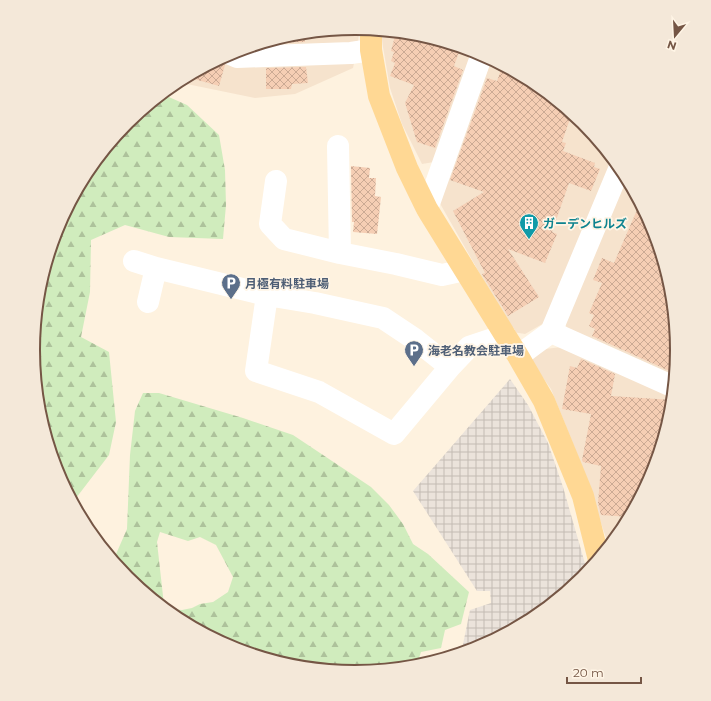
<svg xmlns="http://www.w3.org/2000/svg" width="711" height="701" viewBox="0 0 711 701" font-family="Montserrat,'Noto Sans JP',sans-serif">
	<defs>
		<pattern id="industrial-grid" width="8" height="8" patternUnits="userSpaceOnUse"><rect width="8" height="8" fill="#ebe3db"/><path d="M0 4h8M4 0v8" fill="none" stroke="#c3bbb3"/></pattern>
		<pattern id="forest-firs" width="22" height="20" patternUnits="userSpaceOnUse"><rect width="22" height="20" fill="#d0ecbd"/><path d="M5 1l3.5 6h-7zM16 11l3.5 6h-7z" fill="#adc29b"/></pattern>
		<pattern id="building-cross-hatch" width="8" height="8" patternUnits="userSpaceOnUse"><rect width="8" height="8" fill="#f5ceb4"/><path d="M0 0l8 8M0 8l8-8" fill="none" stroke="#cbaa94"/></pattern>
	</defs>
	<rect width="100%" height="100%" fill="#fef2df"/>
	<!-- residential -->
	<path fill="#f6e3cd" d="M356 28H359L358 44 353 68 295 94 255 98 177 82 232 52 293 34Z
		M381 31 419 34 476 52 434 162 422 164 402 124 390 88 383 47Z
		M492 59 535 82 584 123 615 160 544 323 525 334 513 332 438 200Z
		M627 177 654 227 672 288 678 351 675 380 569 332 565 324Z
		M562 347 673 397 672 414 653 474 624 530 609 547 582 466 551 389 531 361 545 349Z"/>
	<!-- industrial -->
	<path fill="url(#industrial-grid)" d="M510 379 528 405 548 443 563 487 588 574 583 579 534 619 479 649 461 654 470 610 491 603 490 591H477L413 491Z"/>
	<!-- forest -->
	<path fill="url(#forest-firs)" fill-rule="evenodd" d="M162 94 187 105 219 135 225 170 226 205 223 239 169 237 125 225 91 240 90 292 81 337 109 352 116 422 109 455 73 502 57 474 39 413 33 350 39 287 58 227 87 171 128 122Z
		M143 393H159L243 418 293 435 371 487 389 505 403 524 413 544 428 554 469 592 461 624 445 630 441 648 421 652 416 667 355 673 292 667 232 648 176 619 127 578 113 561 127 529 130 455 135 411ZM160 532 188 541 200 537 216 545 233 577 228 592 213 602 200 604 192 608 182 610 172 609 164 605 157 542Z"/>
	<!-- building -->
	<path fill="url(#building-cross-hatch)" d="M396 32 419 34 461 47 454 66 463 70 435 148 417 142 405 103 414 85 390 76 395 63 391 61 394 52 391 51Z
		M304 33 305 42 270 43V41L293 34Z
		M219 59 225 65 219 86 187 77Z
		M306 67 308 83 292 84 291 89H266V68Z
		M501 70 535 82 572 113 562 142 566 143 563 151 595 163 594 167 600 169 591 191 569 183 552 232 557 234 545 263 508 249 539 297 508 316 482 274 485 273 453 211 484 192 450 180 487 78 497 81Z
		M351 166 370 168 369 178H376L375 196 381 197 377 234 353 232 354 222H352Z
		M640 203 654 227 672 288 678 351 676 374 592 336 595 329 589 326 594 315 589 313 602 283 593 280 602 258 614 263Z
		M581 359 615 374 611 396 673 400 672 414 667 429 662 428 661 450 653 474 630 517 601 515 598 503 601 466 583 462 582 460 591 414 562 409 570 366 577 368Z"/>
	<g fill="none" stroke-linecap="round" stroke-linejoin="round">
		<!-- minor -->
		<path stroke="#fff" stroke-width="22" d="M230 54 237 57 351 53 371 50
			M338 146 340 253
			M276 181 270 224 284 239 340 253 396 264 442 275 465 270
			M427 209 482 54
			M134 261 156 268
			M148 302 156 268 267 295
			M551 332 674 387
			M518 356 551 332 620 167
			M450 367 416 340 383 318 315 303 267 295 256 371 319 392 394 434 450 367 469 347 505 335"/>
		<!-- major -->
		<path stroke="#ffd894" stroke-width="22" d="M371 29V50L379 96 407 168 427 209 518 356 544 401 583 496 599 560"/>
	</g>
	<!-- icons -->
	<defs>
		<g id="building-pin" transform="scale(1)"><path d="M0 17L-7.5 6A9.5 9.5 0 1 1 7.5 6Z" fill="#0f9aa8" stroke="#fff5e6"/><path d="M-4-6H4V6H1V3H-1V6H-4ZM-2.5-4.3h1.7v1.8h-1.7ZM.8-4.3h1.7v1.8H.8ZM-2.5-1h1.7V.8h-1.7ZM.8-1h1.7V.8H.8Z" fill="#fff"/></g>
		<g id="parking-pin" transform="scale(1)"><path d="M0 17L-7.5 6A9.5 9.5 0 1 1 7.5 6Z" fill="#5c6f8a" stroke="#fff5e6"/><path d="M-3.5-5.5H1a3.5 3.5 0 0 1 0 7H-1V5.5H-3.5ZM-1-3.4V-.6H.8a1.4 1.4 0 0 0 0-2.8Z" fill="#fff"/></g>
	</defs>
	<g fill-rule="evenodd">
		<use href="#building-pin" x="529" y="223"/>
		<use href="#parking-pin" x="231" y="283"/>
		<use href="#parking-pin" x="414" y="350"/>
	</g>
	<g text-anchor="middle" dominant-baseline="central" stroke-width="3.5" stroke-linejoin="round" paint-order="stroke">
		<!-- culture labels -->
		<g font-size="12" font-weight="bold" fill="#0d838f" stroke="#fff5e6" text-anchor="start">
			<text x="543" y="223">ガーデンヒルズ</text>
		</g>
		<!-- service labels -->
		<g font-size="12" font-weight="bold" fill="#4e5e75" stroke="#fff5e6" text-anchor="start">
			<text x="245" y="283">月極有料駐車場</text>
			<text x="428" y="350">海老名教会駐車場</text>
		</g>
	</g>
	<!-- crop -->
	<path d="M0 0H711V701H0ZM40 350a315 315 0 1 1 630 0a315 315 0 1 1-630 0Z" fill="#f4e8d9" fill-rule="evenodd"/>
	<path fill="none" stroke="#755645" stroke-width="2" d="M40 350a315 315 0 1 1 630 0a315 315 0 1 1-630 0Z"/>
	<!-- north arrow -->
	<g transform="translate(675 36) rotate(198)" stroke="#fff5e6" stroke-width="3" paint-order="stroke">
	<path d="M0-3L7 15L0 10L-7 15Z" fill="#755645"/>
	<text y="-6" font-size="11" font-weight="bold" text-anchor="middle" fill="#755645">N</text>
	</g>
	<!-- scale -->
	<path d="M567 677v6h74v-6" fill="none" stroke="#755645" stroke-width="2"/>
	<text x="573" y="677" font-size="12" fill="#755645" stroke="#fff5e6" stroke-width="3" paint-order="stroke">20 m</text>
</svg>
